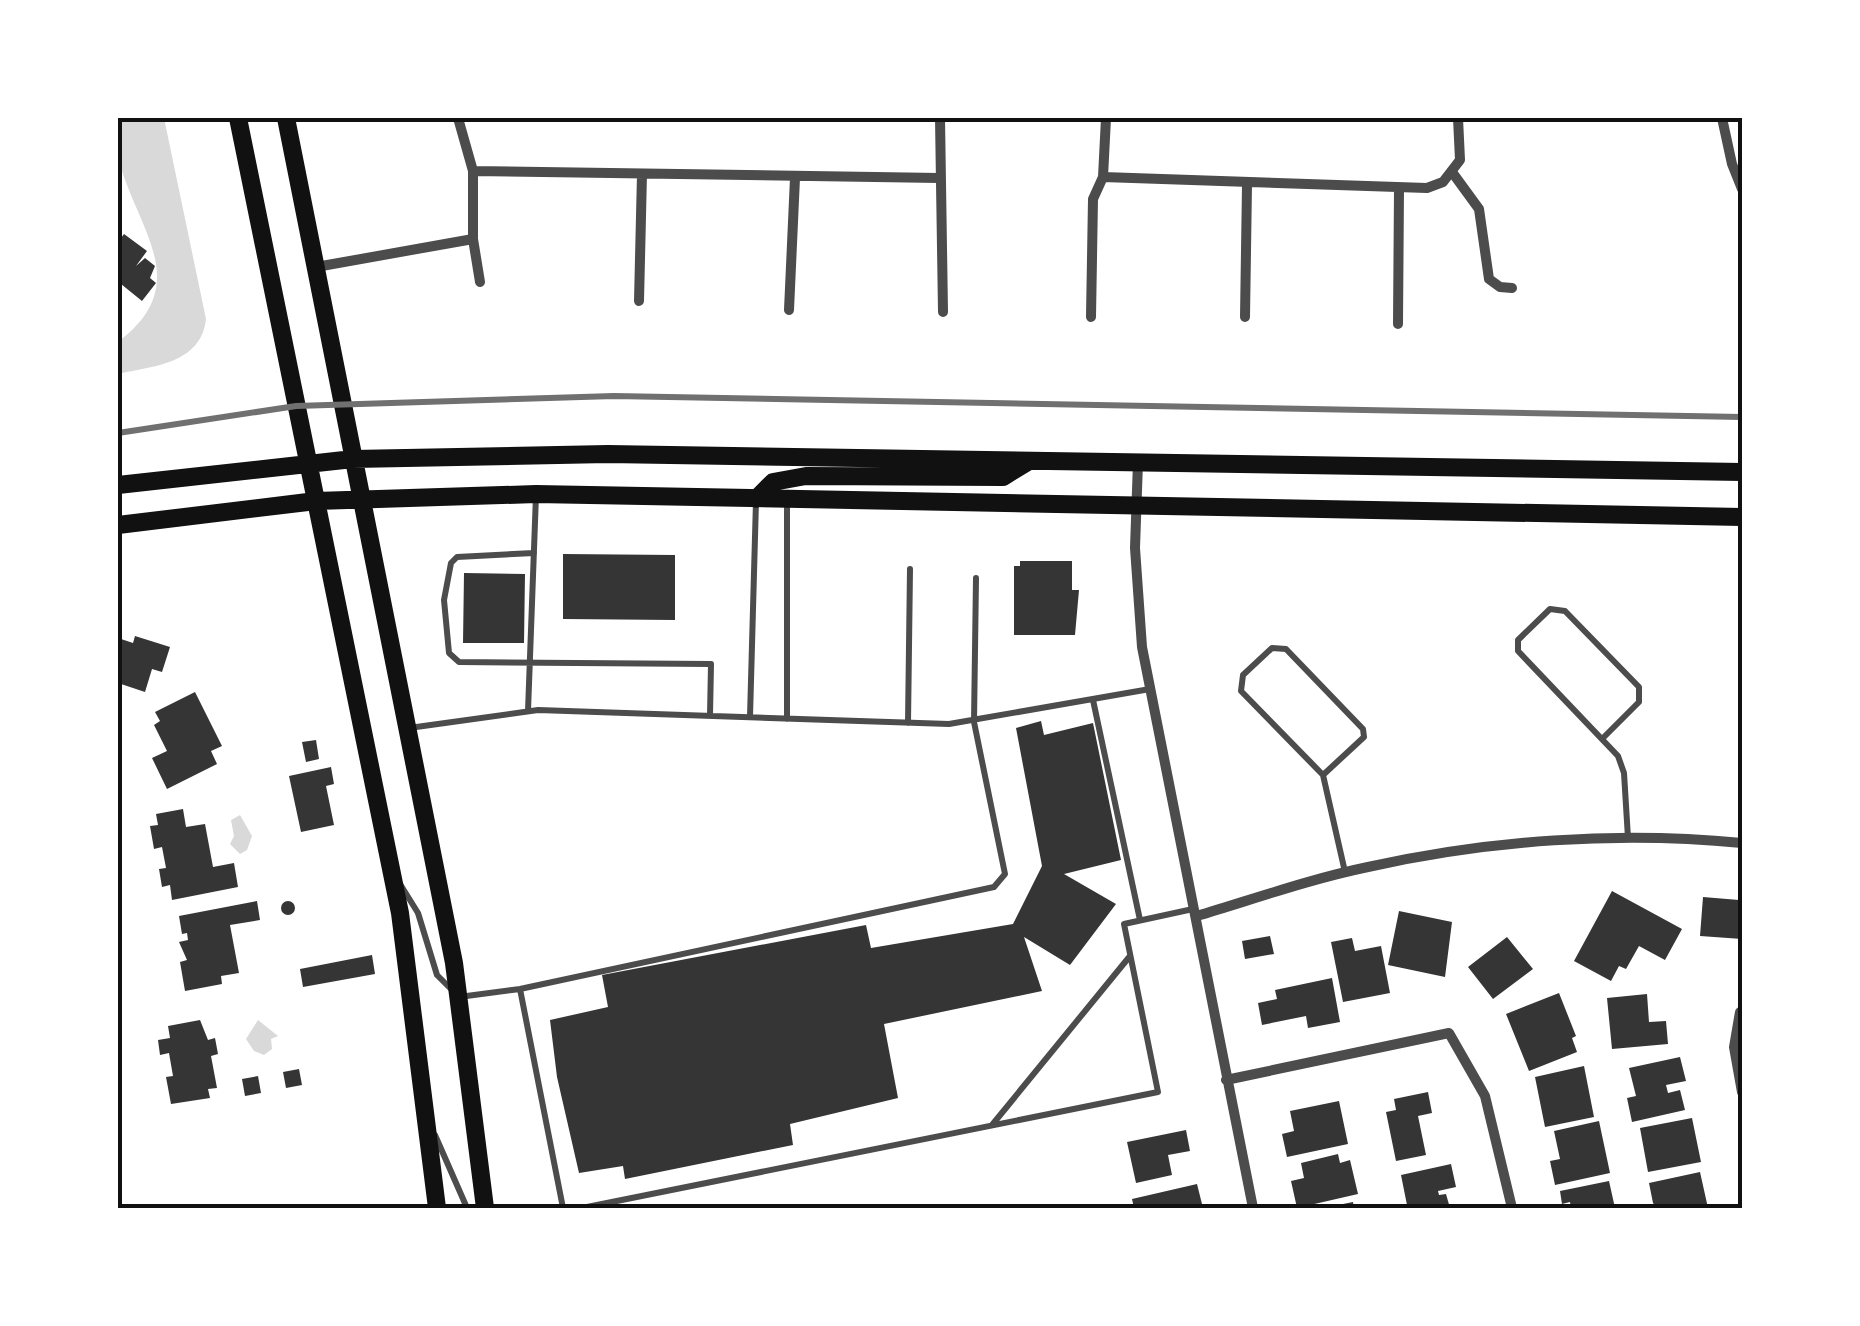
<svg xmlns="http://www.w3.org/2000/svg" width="1860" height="1326" viewBox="0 0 1860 1326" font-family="'Archivo Narrow',sans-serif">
	<rect width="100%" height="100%" fill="#fff"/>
	<!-- water -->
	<path fill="#d9d9d9" d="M118 118H164L206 319C201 364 153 366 118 374V342C196 283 136 229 118 157 115 145 118 130 118 118Z
		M240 815 252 836 247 850 240 854 230 844 234 836 231 820Z
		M258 1020 278 1036 271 1039 272 1049 264 1055 254 1051 246 1039Z"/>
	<!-- building -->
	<path fill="#353535" d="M124 234 147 251 136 266 145 258 155 266 150 278 156 283 142 301 121 284 118 288V242Z
		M563 554 675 555V620L563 619Z
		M1020 561H1072V590H1079L1075 635H1014V566H1020Z
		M464 573 525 574 524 643H463Z
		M135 636 170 647 162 672 152 669 145 692 118 683V638L133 643Z
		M195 692 222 746 211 751 217 764 167 789 152 758 167 751 154 725 160 721 155 712Z
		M1041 721 1044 735 1093 723 1121 860 1064 874 1116 904 1070 965 1024 937 1042 991 884 1024 898 1098 790 1124 793 1145 625 1179 623 1166 579 1173 557 1077 550 1020 608 1007 602 975 866 925 871 948 1013 924 1042 866 1016 728Z
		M316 740 319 759 306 762 302 742Z
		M331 767 334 784 326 786 334 825 301 832 289 776Z
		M183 809 186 827 205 824 213 867 234 863 238 887 172 900 170 885 162 887 159 869 166 868 162 847 154 849 150 826 158 825 156 814Z
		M1612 891 1682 929 1665 960 1639 946 1626 969 1619 966 1611 981 1574 961Z
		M1703 897 1739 900 1742 939 1700 936Z
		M281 908a7 7 0 1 1 14 0a7 7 0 1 1-14 0Z
		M257 901 260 920 230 925 239 973 221 976 222 984 185 991 180 962 187 960 179 942 188 940 187 933 182 934 179 916Z
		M1399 911 1452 922 1445 977 1388 965Z
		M1270 936 1274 954 1245 959 1242 941Z
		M1507 937 1533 969 1493 999 1468 967Z
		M1352 938 1355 951 1381 946 1390 993 1343 1002 1331 942Z
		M372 955 375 974 303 987 300 969Z
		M1332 978 1340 1022 1308 1028 1306 1016 1262 1025 1258 1003 1277 999 1275 990Z
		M1559 993 1576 1036 1572 1038 1577 1052 1529 1071 1506 1014Z
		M1647 994 1649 1022 1666 1021 1668 1044 1612 1049 1607 998Z
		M200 1020 208 1040 215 1038 218 1054 211 1056 217 1088 208 1089 210 1098 171 1104 166 1077 173 1076 169 1053 160 1055 158 1040 170 1038 168 1026Z
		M1680 1057 1686 1081 1666 1085 1668 1093 1680 1090 1685 1110 1632 1122 1627 1098 1636 1096 1629 1068Z
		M1584 1066 1594 1117 1545 1127 1535 1077Z
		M299 1069 302 1085 286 1088 283 1072Z
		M258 1076 261 1093 245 1096 242 1079Z
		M1428 1092 1432 1113 1418 1116 1426 1155 1396 1161 1386 1112 1396 1110 1394 1099Z
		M1339 1101 1348 1144 1287 1157 1282 1134 1294 1131 1290 1111Z
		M1692 1118 1701 1162 1648 1172 1640 1128Z
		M1599 1121 1610 1173 1555 1185 1550 1161 1560 1159 1554 1131Z
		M1186 1130 1190 1151 1168 1155 1172 1175 1136 1183 1127 1142Z
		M1338 1154 1340 1163 1350 1160 1358 1194 1297 1208 1291 1181 1304 1178 1301 1163Z
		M1451 1164 1456 1187 1438 1191 1439 1195 1446 1194 1450 1208H1398L1407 1205 1401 1175Z
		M1700 1172 1708 1208H1657L1653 1203 1649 1183Z
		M1609 1181 1615 1208H1571L1570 1202 1562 1204 1560 1191Z
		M1197 1184 1203 1208H1134L1132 1199Z
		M1353 1202 1354 1208H1328V1207Z"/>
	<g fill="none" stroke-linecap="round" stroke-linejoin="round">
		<!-- service -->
		<path stroke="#4c4c4c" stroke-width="6" d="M534 553 457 557 451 563 444 600 449 653 459 662 711 664 710 715
			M1093 700 1140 920
			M528 711 536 495
			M750 717 756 501
			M787 719V500
			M908 723 910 569
			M409 728 538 710 949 724 1150 689
			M1602 739 1639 702V687L1565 611 1550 609 1518 640V651L1618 756 1624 773 1628 838
			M1323 775 1241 691 1243 675 1272 648 1286 649 1363 729 1364 737 1323 775 1345 872
			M400 884 418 913 437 975 459 997 520 989 994 887 1005 874 974 722 976 578
			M520 989 563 1208
			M992 1125 1130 956
			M435 1135 467 1208
			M582 1208 1158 1092 1124 924 1193 909"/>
		<!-- minor -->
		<path stroke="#4c4c4c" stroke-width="10" d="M458 118 473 171V239L480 282
			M940 118 943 312
			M1722 118 1732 164 1742 189
			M473 171 939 178
			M1452 172 1479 209 1489 279 1500 287 1512 288
			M1103 177 1427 188 1443 182 1460 160 1458 118
			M316 267 473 239
			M639 301 642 174
			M789 310 795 178
			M1091 317 1093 199 1103 177 1106 118
			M1245 317 1247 185
			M1398 324 1399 189
			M1138 462 1135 548 1142 647 1253 1208
			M1197 916C1254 899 1310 879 1368 867 1489 840 1618 831 1742 843
			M1740 1012 1734 1047 1742 1092
			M1226 1080 1449 1033 1485 1096 1512 1208"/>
		<!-- secondary -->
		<path stroke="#111" stroke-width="18" d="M238 118 400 913 437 1208
			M286 118 454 963 485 1208
			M118 485 353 459 608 454 1742 472
			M756 499 773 482 806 476 1003 477 1029 461
			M118 525 316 501 536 494 1742 517"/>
		<!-- rail -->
		<path stroke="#707070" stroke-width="6" d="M118 433 296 406 614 396 1742 417"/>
	</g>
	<!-- border -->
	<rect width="1860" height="1326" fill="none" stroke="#ffffff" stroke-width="240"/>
	<rect x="120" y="120" width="1620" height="1086" fill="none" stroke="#111" stroke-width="4"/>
</svg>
